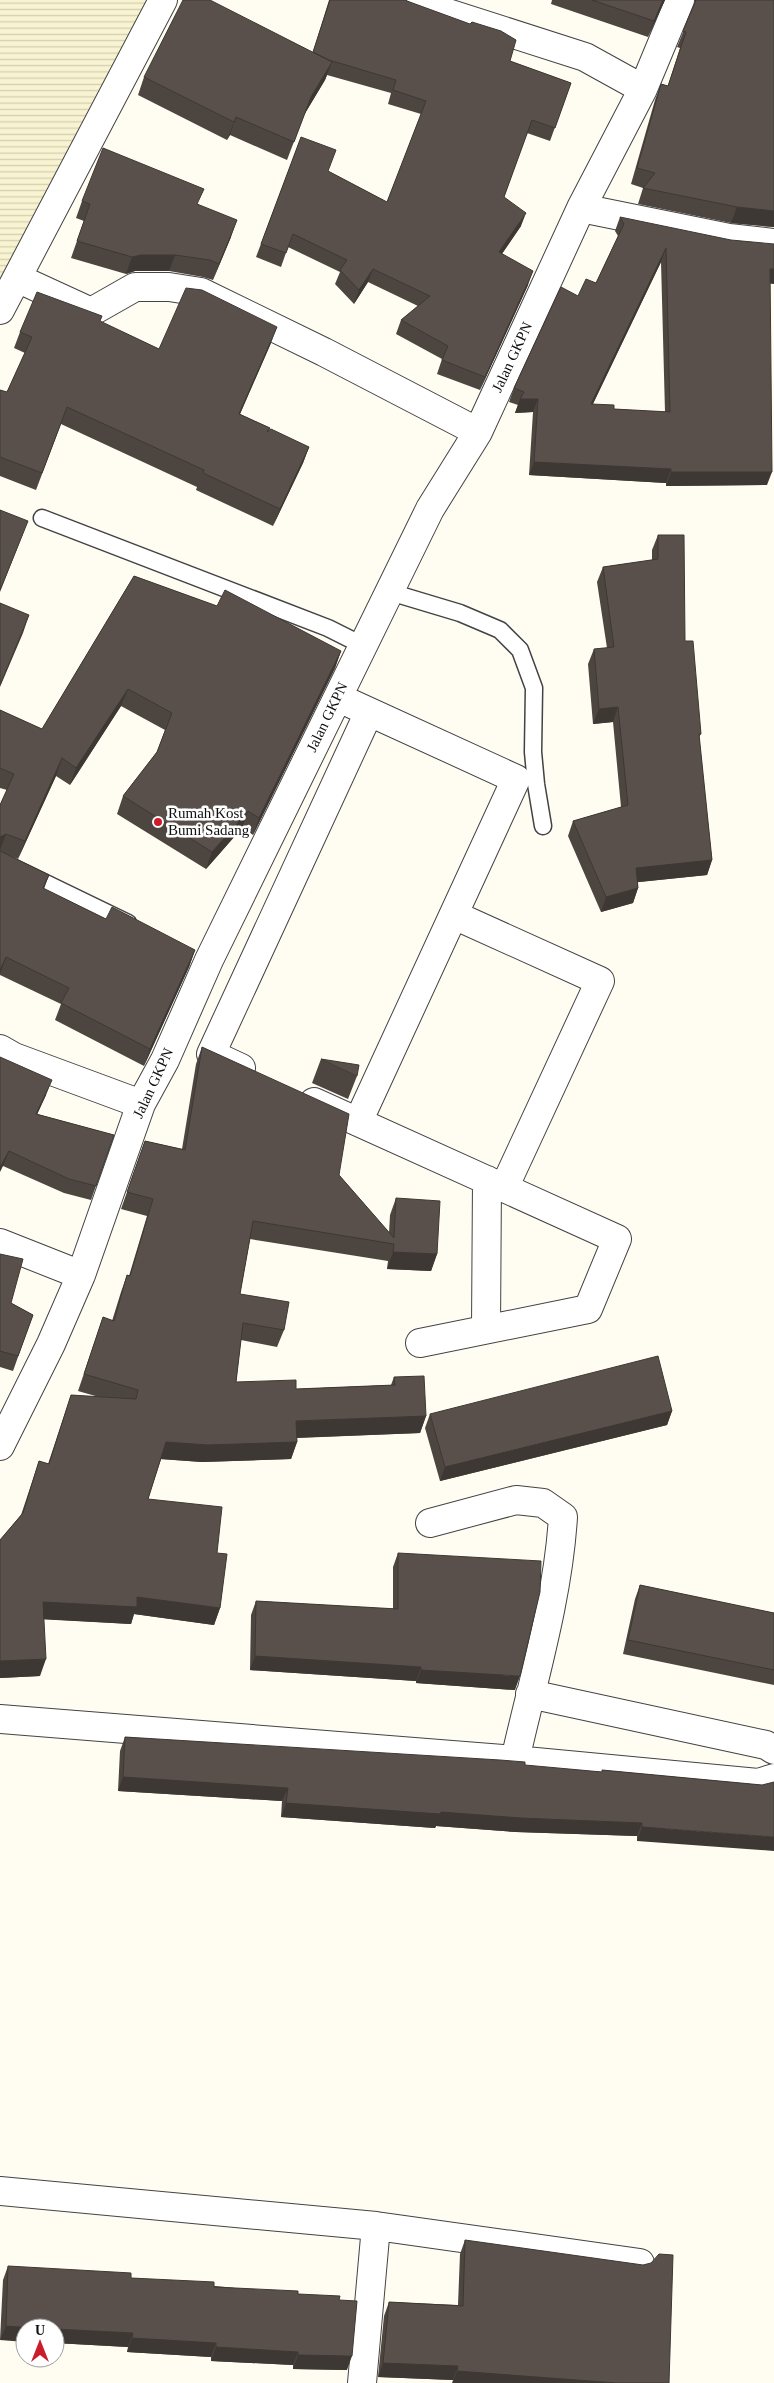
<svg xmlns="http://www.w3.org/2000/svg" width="774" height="2383" viewBox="0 0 774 2383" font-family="Georgia,serif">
	<defs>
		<pattern id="farmland-rules" width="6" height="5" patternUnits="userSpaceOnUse" patternTransform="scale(1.25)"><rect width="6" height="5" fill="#f8f3d0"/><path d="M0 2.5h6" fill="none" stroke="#d4cfb2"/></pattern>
	</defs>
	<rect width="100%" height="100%" fill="#fffcf2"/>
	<!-- farmland -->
	<path fill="url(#farmland-rules)" d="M0 0H153L0 278Z"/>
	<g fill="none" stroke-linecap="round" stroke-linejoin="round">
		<!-- service casing -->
		<g stroke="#434343" stroke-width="19">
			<path id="service" d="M42 518 328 628 362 645
				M390 592 460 613 500 630 520 650 534 688 533 752 536 784 543 826
				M0 861 128 923"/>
		</g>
		<!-- minor casing -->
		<g stroke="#434343" stroke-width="30">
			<path id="minor" d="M407 0 585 57 643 89
				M581 208 729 238 774 243
				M17 278 91 312 135 287H169L201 292 324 352 478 432
				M0 310 163 0
				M352 704 516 779 358 1122
				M454 915 600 981 504 1188
				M0 1049 14 1057 141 1104
				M241 1068 211 1054 369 712
				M314 1102 617 1239 588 1309 420 1343
				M0 1243 81 1275
				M486 1329 487 1180
				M0 1446 51 1344 81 1275 141 1104 165 1060 209 960 430 509 478 432 581 208 643 89 680 0
				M430 1523 516 1500 543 1503 563 1517C558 1599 533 1680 515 1760
				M530 1694 766 1745 774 1750
				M0 1719 515 1760 758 1783 774 1778
				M0 2191 376 2226 640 2263
				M362 2383 376 2226"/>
		</g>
		<!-- service -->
		<use href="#service" stroke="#fff" stroke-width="16"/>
		<!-- minor -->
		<use href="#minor" stroke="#fff" stroke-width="28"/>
	</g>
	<!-- wall -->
	<path fill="#4d4540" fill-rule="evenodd" d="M329 0H406L510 61 571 83 550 141 527 133 504 197 521 226 502 254 528 285 480 390 437 374 442 359 396 334 401 320 418 306 368 282 354 304 335 284 340 272 288 247 281 267 256 257 301 137 328 171 387 202 421 114 388 104 391 93 327 75 325 80 304 115 287 160 230 135 227 140 138 95 144 77 313 52Z
		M552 0H665L648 37 551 4Z
		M695 0H774V227L731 223 638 204 643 188 631 184 655 100 661 84 668 86 680 48 677 47 695 3Z
		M82 201 198 204 231 237 213 280 203 277 169 271H135L126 274 71 258 84 221 76 218Z
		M620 217 774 284 770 283 767 485 666 486V483L529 475 533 412 515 413 518 405 509 402 514 388 578 296 596 283 618 236 615 231ZM661 262 665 412 614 409 593 404Z
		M100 322 159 349 271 343 240 414 270 428 269 431 309 447 303 463 273 526 196 490 197 487 61 424 36 490 0 476V390L7 392 25 353 14 348 20 332Z
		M658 535 685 641 701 734 699 737 712 860 707 875 638 882V888L633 903 601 912 568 836 573 821 621 807 613 722 593 724 588 664 594 649 607 648 597 582 603 567 652 560V550Z
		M134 576 341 651 335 668 253 835 242 828 206 869 117 814 123 796 157 752 165 730 121 706 70 785 56 776 18 859 1 852 49 875 44 889 106 919 195 950 189 967 144 1066 55 1020 61 1004 0 975V805L7 790 0 788V710L42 729Z
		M202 1047 339 1175 389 1233 390 1215 396 1198 437 1254 431 1271 387 1269 388 1261 250 1239 240 1294 284 1330 277 1347 241 1340 236 1382 296 1389 391 1385 394 1377 426 1416 420 1433 297 1438V1442L291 1459 202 1462 161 1459 148 1499 217 1553 220 1608 214 1625 134 1614 131 1624 44 1619 40 1676 0 1678V1540L21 1515 39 1461 48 1464 71 1395 99 1397 78 1391 103 1317 112 1321 121 1292 127 1275 129 1276 147 1216 121 1209 145 1141 182 1149 196 1064Z
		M0 1057 46 1095 37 1114 114 1135 91 1200 64 1193 3 1166Z
		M321 1059 357 1076 348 1099 312 1083Z
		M0 1254 11 1303 33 1315 13 1371 0 1367Z
		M672 1411 667 1425 440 1481 425 1428 430 1414Z
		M398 1553 515 1690 416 1683V1681L250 1670 251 1615 256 1601 393 1609V1567Z
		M640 1585 774 1613V1685L623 1654 635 1599Z
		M125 1737 602 1772V1770L762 1785 637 1841V1836L516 1832 436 1826 435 1828 281 1817 282 1801 118 1791 120 1751Z
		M465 2240 669 2383H452L453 2380 378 2377 384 2316 389 2302 458 2305 460 2254Z
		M8 2266 298 2294 339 2300 347 2370 293 2369V2365L211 2361V2357L127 2352 128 2347 55 2343V2328L0 2340 3 2280Z"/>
	<!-- shaded-wall -->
	<path fill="#3e3834" d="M663 0H665L648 37 654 21Z
		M332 62 325 80 304 115 287 160 311 97Z
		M236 117 230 135 227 140 234 122Z
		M737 207 774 211V227L731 223Z
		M526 213 521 226 494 265 499 252Z
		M237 220 231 237 213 280 219 264Z
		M666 248 661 262 586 418 591 404Z
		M141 255H175L169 271H135L126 274 132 257Z
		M373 269 368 282 354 304 359 290Z
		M770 269H774V284L765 283Z
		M533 271 528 285 480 390 485 377Z
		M277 327 271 343 233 430 239 414Z
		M520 399H538L533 412 515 413Z
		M309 447 303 463 273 526 280 509Z
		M534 462 671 469 666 483 529 475Z
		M671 472H772L767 485 666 486Z
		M28 521 21 539 0 592V590Z
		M29 615 23 633 0 687V685Z
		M341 651 335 668 253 835 259 818Z
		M128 689 121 706 70 785 76 768Z
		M618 707 613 722 593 724 599 709Z
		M62 758 56 776 18 859 25 841Z
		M248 811 242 828 206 869 212 852Z
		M6 834 0 850V837Z
		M712 860 707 875 630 883 636 868Z
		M638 888 633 903 601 912 606 897Z
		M195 950 189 967 144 1066 150 1049Z
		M6 957 0 974V970Z
		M52 1080 46 1095 31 1128 36 1114Z
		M9 1151 3 1166 0 1172V1167Z
		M393 1252 437 1254 431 1271 387 1269Z
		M672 1411 667 1425 440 1481 445 1467Z
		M426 1416 420 1433 290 1438 296 1421Z
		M166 1442H297L291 1459 202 1462 160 1459Z
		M137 1597 220 1608 214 1625 134 1614 131 1624 37 1619 43 1602Z
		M255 1656 421 1667 416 1681 250 1670Z
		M46 1659 40 1676 0 1678V1661Z
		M421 1670 520 1676 515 1690 416 1683Z
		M123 1777 288 1788 282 1801 118 1791Z
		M286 1803 441 1812 642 1823 637 1836 516 1832 436 1826 435 1828 281 1817Z
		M642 1827 774 1837V1851L637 1841Z
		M6 2326 33 2328H25V2342L0 2340Z
		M55 2329 133 2333 128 2347 55 2343Z
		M132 2338 216 2343 211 2357 127 2352Z
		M216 2347 298 2352 293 2365 211 2361Z
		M298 2355 352 2356 347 2370 293 2369Z
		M383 2363 458 2366 453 2380 378 2377Z
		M457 2371 617 2383H453Z"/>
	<!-- building -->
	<path fill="#59504b" stroke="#3e3834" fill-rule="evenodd" d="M183 0H210L332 62 311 97 294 142 236 117 234 122 144 77Z
		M330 0H406L407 1 470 24 472 22 501 31 516 40 510 61 571 83 555 128 532 120 504 197 526 213 499 252 533 271 485 377 442 360 448 346 401 320 430 296 373 269 359 290 340 270 347 260 293 234 286 253 261 244 301 137 336 150 328 171 387 202 426 101 393 90 396 80 329 60 313 52Z
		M592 0H663L654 21Z
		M696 0H774V211L737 207 643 188 655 173 637 168 661 84 668 86 686 32 683 31Z
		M103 148 204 189 197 204 237 220 219 264 210 260 175 255H141L132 257 77 241 90 204 82 201Z
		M620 217 731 240 774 244V269H770L772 472H671V469L534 462 538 399H520L524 392 514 388 561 287 578 296 586 279 596 283 624 224ZM666 248 670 412 614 409V405L591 404Z
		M186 288 202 290 277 327 239 414 270 428 267 432 271 429 309 447 280 509 203 473 204 470 67 407 42 473 0 457V390L7 392 32 337 20 332 37 292 102 316 100 321 159 349Z
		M0 510 28 521 0 590Z
		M658 535H684L685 641H693L701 734H699L712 860 636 868 638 888 606 897 573 821 628 805 618 707 599 709 594 649 614 647 603 567 658 559Z
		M134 576 217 606 225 590 341 651 259 818 248 811 212 852 123 796 157 752 172 713 128 689 76 768 62 758 25 841 6 834 0 837V805L14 774 0 768V710L42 729Z
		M0 603 29 615 0 685Z
		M0 850 2 852 49 875 43 888 106 919 112 907 195 950 150 1049 61 1003 69 988 6 957 0 970Z
		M202 1047 349 1114 339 1175 394 1238 396 1198 440 1201 437 1254 393 1252 394 1244 253 1221 240 1294 289 1302 284 1330 243 1323 236 1382 296 1380V1389L395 1385 394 1377 424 1376 426 1416 296 1421 297 1442 208 1445 166 1442 148 1499 222 1507 217 1553 227 1554 220 1608 137 1597V1607L43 1602 46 1659 0 1661V1540L23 1513 39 1461 49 1464 71 1395 136 1399 138 1390 84 1374 103 1317 114 1321 127 1275 130 1276 153 1199 127 1192 145 1141 185 1150Z
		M0 1057 52 1080 36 1114 114 1135 96 1186 69 1179 9 1151 0 1167Z
		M321 1059 359 1065 357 1076Z
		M0 1254 23 1259 11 1303 33 1315 18 1356 0 1351Z
		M658 1356 672 1411 445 1467 430 1414Z
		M398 1553 541 1561 540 1592 520 1676 421 1670V1667L255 1656 256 1601 398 1609Z
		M640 1585 774 1613V1670L628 1640Z
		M125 1737 500 1760 525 1762V1765L602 1772V1770L762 1785 774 1782V1837L642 1827V1823L521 1818 441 1812 440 1814 286 1803 288 1788 123 1777Z
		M465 2240 643 2265 651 2263 659 2254 673 2255 669 2383H617L457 2371 458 2366 383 2363 389 2302 463 2306Z
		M8 2266 131 2273V2278L214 2282V2287L298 2291V2294L340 2296 339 2300 357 2301 352 2356 298 2355V2352L216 2347V2343L132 2338 133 2333 55 2329V2328H33L6 2326Z"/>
	<!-- markers -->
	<circle fill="#cb1c2b" stroke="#fff" stroke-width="2" cx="158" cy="822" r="5"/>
	<g text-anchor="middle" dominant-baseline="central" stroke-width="5" stroke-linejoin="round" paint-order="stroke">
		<!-- street labels -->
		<g font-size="15" fill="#101010" stroke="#fff">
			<text transform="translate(512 357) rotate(-65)">Jalan GKPN</text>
			<text transform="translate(327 717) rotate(-64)">Jalan GKPN</text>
			<text transform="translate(153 1083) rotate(-65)">Jalan GKPN</text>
		</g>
		<!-- poi labels -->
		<g font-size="15" fill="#101010" stroke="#fff" text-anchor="start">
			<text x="168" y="813">Rumah Kost<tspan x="168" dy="17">Bumi Sadang</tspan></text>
		</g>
	</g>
	<!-- north arrow -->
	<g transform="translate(40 2343)"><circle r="24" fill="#ffffff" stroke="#9f9f9f"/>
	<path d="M0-4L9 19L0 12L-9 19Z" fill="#cb1c2b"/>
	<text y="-8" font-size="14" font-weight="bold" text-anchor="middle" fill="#101010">U</text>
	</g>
</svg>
